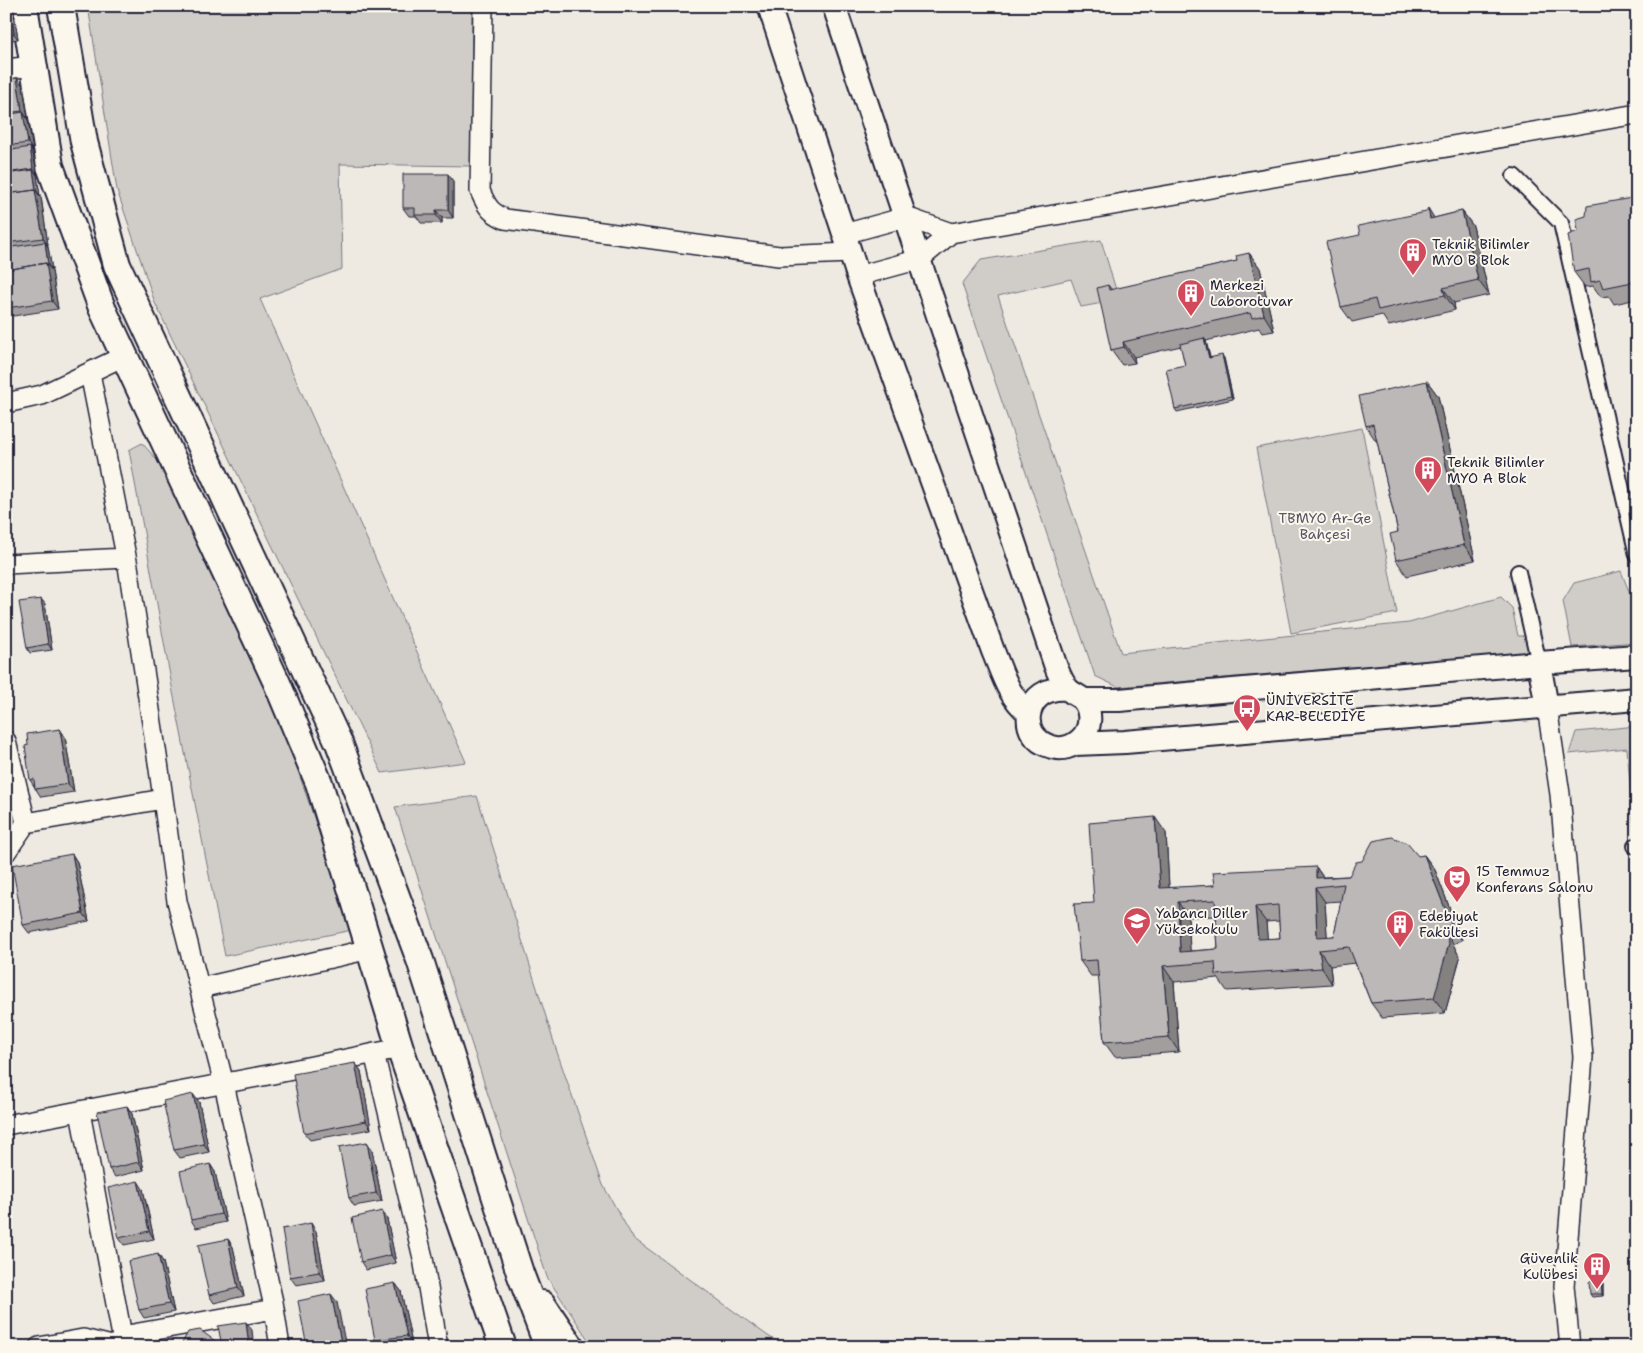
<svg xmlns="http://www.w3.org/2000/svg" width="1643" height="1353" viewBox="0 0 1643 1353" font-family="'Shantell Sans',sans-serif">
	<rect width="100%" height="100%" fill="#eeeae2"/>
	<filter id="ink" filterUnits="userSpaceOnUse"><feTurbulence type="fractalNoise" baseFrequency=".02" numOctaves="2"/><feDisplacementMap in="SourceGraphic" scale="10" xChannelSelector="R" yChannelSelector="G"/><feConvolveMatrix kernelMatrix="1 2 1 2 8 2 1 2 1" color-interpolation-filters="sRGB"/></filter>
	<g filter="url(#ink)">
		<!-- green -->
		<path fill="#d0cdc9" stroke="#797882" d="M88 6H472L471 166 340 164 342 269 260 299 466 762 382 773 155 303 117 190Z
			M1101 240 1119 300 1081 307 1071 279 998 296 1121 653 1409 623 1501 597 1512 608 1518 636H1529L1531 652 1118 687 1095 676 962 284 981 260Z
			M1362 428 1397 613 1291 633 1256 448Z
			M142 443 157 460 193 531 289 744 352 930 225 956 173 692 129 450Z
			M1621 571 1637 612V642L1572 647 1563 601 1574 583Z
			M1637 726V864L1627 748 1569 754 1576 732Z
			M477 796 556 1049 603 1185 633 1238 768 1336 787 1347H593L547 1277 395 807Z"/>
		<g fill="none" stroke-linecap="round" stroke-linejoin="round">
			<!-- pedestrian casing -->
			<g stroke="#22223b" stroke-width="18">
				<path id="pedestrian" d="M1514 176 1561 223 1637 555
					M1518 572 1539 663
					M1635 846H1637"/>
			</g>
			<!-- minor casing -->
			<g stroke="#22223b" stroke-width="22">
				<path id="minor" d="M483 6 480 191C487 207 490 212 505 219L779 256 850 253
					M6 69 34 66
					M844 234 906 217 951 233 1637 114
					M858 276 920 259 951 233
					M90 373 128 566 159 769 177 901 224 1084 273 1302 280 1347
					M6 403 42 395 124 356
					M6 564 126 558
					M1547 707 1560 794 1583 1057 1564 1286 1570 1347
					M6 741 26 823
					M6 852 26 823 163 799
					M200 988 370 949
					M374 1053 423 1258 438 1347
					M80 1112 122 1336 116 1347
					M6 1125 268 1075 400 1048
					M122 1336 274 1309
					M39 1347 83 1339 116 1347"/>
			</g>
			<!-- tertiary casing -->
			<g stroke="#22223b" stroke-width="26">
				<path id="tertiary" d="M769 6 858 276 993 651C1003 675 1008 696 1029 713
					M834 6 1056 667C1059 674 1062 682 1067 688 1073 696 1083 694 1088 709 1091 720 1089 732 1080 740 1072 747 1062 750 1052 747 1014 737 1025 684 1067 689
					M1539 663 1547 707
					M1083 700H1119L1539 663 1637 656
					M1075 744 1125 742 1637 699"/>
			</g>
			<!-- secondary casing -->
			<g stroke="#22223b" stroke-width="30">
				<path id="secondary" d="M24 6 50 166 102 308 277 683 319 783 400 1048 503 1347
					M61 6 84 142 117 265 339 743 420 960 520 1273 548 1347
					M542 1304 571 1347"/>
			</g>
			<!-- pedestrian -->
			<use href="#pedestrian" stroke="#fbf7ec" stroke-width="14"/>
			<!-- minor -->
			<use href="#minor" stroke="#fbf7ec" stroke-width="19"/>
			<!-- tertiary -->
			<use href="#tertiary" stroke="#fbf7ec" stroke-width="22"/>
			<!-- secondary -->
			<use href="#secondary" stroke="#fbf7ec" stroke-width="26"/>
		</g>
		<!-- wall -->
		<path fill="#a29e9e" stroke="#22223b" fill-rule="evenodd" d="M6 6H13L15 18H14L15 19 18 39 6 41Z
			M17 78 23 86 40 196H39L41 197 48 245 47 246 48 247 52 270H51L52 271 58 309 13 316 10 312V316L6 317V80Z
			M453 181V218H442V223H421L416 216H409L403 208Z
			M1637 197V299L1614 304 1609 296 1601 297 1593 286 1585 287 1574 272 1578 231Z
			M1462 211 1473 226 1489 295 1454 303 1455 310 1389 326 1382 315 1352 322 1341 307 1434 218Z
			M1249 253 1260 268 1274 331 1262 333 1259 328 1206 341 1210 358H1224L1233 399 1177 412 1175 409 1185 365 1181 346 1134 357 1135 363 1122 365 1111 350 1108 285 1112 290 1237 261Z
			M1427 381 1438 396 1475 560 1407 576 1396 560 1398 532 1377 441H1376L1366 426Z
			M41 599 45 604 52 650 30 653 27 648Z
			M60 729 65 737 74 792 41 797 30 780 28 745Z
			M1166 833 1169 888 1215 885 1316 867 1323 877 1349 876 1424 855 1435 870 1462 940 1453 944 1460 958 1445 1013 1382 1018 1371 1003 1355 963 1330 966 1332 984 1227 991 1218 978 1174 982 1179 1052 1115 1057 1104 1042 1099 976H1091L1080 961 1094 903ZM1341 901 1334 936 1327 937 1325 902ZM1216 916 1218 949 1190 951 1188 917ZM1279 921 1280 938 1267 939 1266 922Z
			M72 854 77 862 89 921 29 933 23 925Z
			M355 1063 361 1071 371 1129 310 1140 304 1133Z
			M199 1102 209 1152 180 1158 174 1150Z
			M127 1106 132 1114 144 1170 115 1177 109 1169Z
			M367 1142 372 1150 382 1201 354 1206 349 1198Z
			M210 1164 215 1172 226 1222 196 1228 191 1220Z
			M143 1189 154 1239 124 1245 119 1238Z
			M387 1219 396 1263 366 1270 361 1262Z
			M316 1231 325 1280 296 1285 290 1277Z
			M228 1239 233 1247 244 1296 214 1303 209 1295Z
			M158 1254 163 1262 174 1312 144 1318 139 1310Z
			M395 1283 401 1291 412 1344 391 1347H380L375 1340Z
			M1603 1284V1296L1592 1297 1590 1294Z"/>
		<!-- shaded-wall -->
		<path fill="#848181" stroke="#22223b" d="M9 6H13L15 18 9 10Z
			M11 14 15 19 18 39 14 34Z
			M17 78 23 86 28 119 22 111Z
			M23 112 28 120 33 151 28 143Z
			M30 147 33 153 37 174 33 169Z
			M33 170 37 175 40 196 36 190Z
			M448 174 453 181V218L448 210Z
			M35 190 41 197 48 245 43 238Z
			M1428 208 1438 224 1430 219Z
			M436 210 442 218V223L436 215Z
			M1462 211 1473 226 1489 295 1478 280Z
			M45 242 48 247 52 270 48 265Z
			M1249 253 1260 268 1274 331 1264 315Z
			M46 263 52 271 58 309 52 301Z
			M1443 288 1454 303 1455 310 1445 295Z
			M6 291 7 308 10 312V316L6 311Z
			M1204 338 1206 341 1211 361 1209 358Z
			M1123 342 1134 357 1135 363 1124 347Z
			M1222 355 1224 358 1233 399 1231 396Z
			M1427 381 1438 396 1475 560 1464 545Z
			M41 599 45 604 52 650 48 644Z
			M60 729 65 737 74 792 68 784Z
			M1155 817 1166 833 1170 904 1160 888Z
			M72 854 77 862 89 921 83 913Z
			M1424 855 1435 870 1462 940 1451 924Z
			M1316 867 1327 883 1316 878Z
			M1315 887 1325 902 1328 949 1317 937Z
			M1178 902 1188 917 1191 964 1180 952Z
			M1255 907 1266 922 1269 955 1258 939Z
			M1443 929 1453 944 1460 958 1445 1013 1434 998Z
			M1319 950 1330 966 1332 984 1322 968Z
			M1163 966 1174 982 1179 1052 1169 1037Z
			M355 1063 361 1071 371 1129 366 1121Z
			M193 1094 199 1102 209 1152 204 1144Z
			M127 1106 132 1114 144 1170 139 1162Z
			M367 1142 372 1150 382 1201 376 1193Z
			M210 1164 215 1172 226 1222 221 1214Z
			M138 1181 143 1189 154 1239 149 1231Z
			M382 1211 387 1219 396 1263 391 1255Z
			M311 1223 316 1231 325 1280 319 1272Z
			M228 1239 233 1247 244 1296 238 1288Z
			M158 1254 163 1262 174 1312 169 1304Z
			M1601 1281 1603 1284V1296L1602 1294Z
			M395 1283 401 1291 412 1344 407 1336Z
			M331 1294 337 1302 346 1347H342Z
			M246 1322 252 1330 254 1347H249Z"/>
		<!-- building -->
		<path fill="#bcb8b8" stroke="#22223b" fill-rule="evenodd" d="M6 6H9V10H6Z
			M6 14H11L14 34 6 35Z
			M17 78 22 111 6 113V80Z
			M23 112 28 143 6 146V115Z
			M30 147 33 169 6 173V151Z
			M33 170 36 190 35 191V190L6 194V174Z
			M403 174H448V210H436V215H415V208H403Z
			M35 190 43 238 6 243V194Z
			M1637 197V281L1603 288 1600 280 1591 282 1589 269 1574 272 1568 235 1578 231 1576 219 1586 216 1587 206Z
			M1428 208 1430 219 1462 211 1478 280 1443 288 1445 295 1378 310 1375 299 1341 307 1326 242 1360 235 1358 226 1426 212Z
			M45 242 48 265 46 263 6 270V248Z
			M1249 253 1264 315 1252 318 1250 313 1123 342 1124 347 1111 350 1097 288 1108 285 1109 290 1237 261 1236 256Z
			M46 263 52 301 7 308 6 302V270Z
			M1204 338 1209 358 1222 355 1231 396 1175 409 1166 369 1185 365 1180 344Z
			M1427 381 1464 545 1396 560 1390 534 1398 532 1373 424 1366 426 1359 396Z
			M1637 510V550H1635L1629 513Z
			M41 599 48 644 27 648 19 602Z
			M60 729 68 784 35 789 34 779 30 780 25 746 28 745 27 734Z
			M1155 817 1160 888 1215 885 1213 872 1316 867V878L1349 876 1356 862 1362 861 1373 841 1392 837 1407 843 1418 856 1424 855 1451 924 1443 929 1449 943 1434 998 1371 1003 1349 947 1319 950 1322 968 1216 975 1215 962 1163 966 1169 1037 1104 1042 1097 960 1080 961 1074 904 1094 903 1089 823ZM1344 884 1334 936 1317 937 1315 887ZM1215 900 1218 949 1180 952 1178 902ZM1278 905 1280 938 1258 939 1255 907Z
			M72 854 83 913 23 925 12 865Z
			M355 1063 366 1121 304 1133 293 1074Z
			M193 1094 204 1144 174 1150 163 1101Z
			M127 1106 139 1162 109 1169 97 1112Z
			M367 1142 376 1193 349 1198 339 1147Z
			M210 1164 221 1214 191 1220 180 1171Z
			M138 1181 149 1231 119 1238 108 1188Z
			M382 1211 391 1255 361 1262 352 1218Z
			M311 1223 319 1272 290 1277 282 1229Z
			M228 1239 238 1288 209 1295 198 1245Z
			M158 1254 169 1304 139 1310 128 1261Z
			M1601 1281 1602 1294H1590L1589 1282Z
			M395 1283 407 1336 375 1340 365 1289Z
			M331 1294 342 1347H307L298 1301Z
			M246 1322 249 1347H184L181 1345 188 1332 200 1330 222 1346 218 1326Z"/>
	</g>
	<!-- icons -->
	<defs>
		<g id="building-pin" transform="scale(1.4375)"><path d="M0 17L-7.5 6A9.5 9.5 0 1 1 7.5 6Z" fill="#d1495b" stroke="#fbf7ec"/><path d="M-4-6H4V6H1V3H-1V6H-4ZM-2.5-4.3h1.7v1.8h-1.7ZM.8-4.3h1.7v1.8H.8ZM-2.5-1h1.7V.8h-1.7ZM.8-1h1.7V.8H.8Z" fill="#fff"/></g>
		<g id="bus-pin" transform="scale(1.4375)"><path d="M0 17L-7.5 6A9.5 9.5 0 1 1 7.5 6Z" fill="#d1495b" stroke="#fbf7ec"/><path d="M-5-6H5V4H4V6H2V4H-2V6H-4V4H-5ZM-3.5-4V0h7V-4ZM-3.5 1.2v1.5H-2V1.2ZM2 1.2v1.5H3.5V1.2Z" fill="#fff"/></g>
		<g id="theatre-pin" transform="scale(1.4375)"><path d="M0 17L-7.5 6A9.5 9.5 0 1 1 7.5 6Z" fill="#d1495b" stroke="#fbf7ec"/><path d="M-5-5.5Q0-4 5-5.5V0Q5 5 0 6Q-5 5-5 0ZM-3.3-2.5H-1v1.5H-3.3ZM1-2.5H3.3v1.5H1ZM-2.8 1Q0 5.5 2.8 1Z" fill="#fff"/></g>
		<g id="school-pin" transform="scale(1.4375)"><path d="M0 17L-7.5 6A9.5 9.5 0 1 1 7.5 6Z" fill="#d1495b" stroke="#fbf7ec"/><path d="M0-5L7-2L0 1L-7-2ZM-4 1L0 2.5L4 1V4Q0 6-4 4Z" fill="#fff"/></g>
	</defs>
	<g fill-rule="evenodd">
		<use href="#building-pin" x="1413" y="252"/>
		<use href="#building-pin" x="1191" y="293"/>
		<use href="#building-pin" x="1428" y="470"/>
		<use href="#bus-pin" x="1247" y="708"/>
		<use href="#theatre-pin" x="1457" y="879"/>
		<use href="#school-pin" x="1137" y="921"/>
		<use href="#building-pin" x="1400" y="924"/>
		<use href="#building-pin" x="1597" y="1266"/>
	</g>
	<g text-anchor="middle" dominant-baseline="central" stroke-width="4" stroke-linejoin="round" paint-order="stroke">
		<!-- poi labels -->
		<g font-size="14" fill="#22223b" stroke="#fbf7ec" text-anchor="start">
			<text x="1432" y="244">Teknik Bilimler<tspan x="1432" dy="16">MYO B Blok</tspan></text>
			<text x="1210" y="285">Merkezi<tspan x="1210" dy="16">Laborotuvar</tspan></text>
			<text x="1447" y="462">Teknik Bilimler<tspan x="1447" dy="16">MYO A Blok</tspan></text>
			<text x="1266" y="700">ÜNİVERSİTE<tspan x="1266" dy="16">KAR-BELEDİYE</tspan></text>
			<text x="1476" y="871">15 Temmuz<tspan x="1476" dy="16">Konferans Salonu</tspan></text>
			<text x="1156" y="913">Yabancı Diller<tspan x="1156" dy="16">Yüksekokulu</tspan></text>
			<text x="1419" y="916">Edebiyat<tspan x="1419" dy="16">Fakültesi</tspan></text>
			<text x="1578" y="1258" text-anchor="end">Güvenlik<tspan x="1578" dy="16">Kulübesi</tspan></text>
		</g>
		<!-- park labels -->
		<g font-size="14" fill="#565566" stroke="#fbf7ec">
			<text x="1325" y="518">TBMYO Ar-Ge<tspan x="1325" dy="16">Bahçesi</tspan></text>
		</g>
	</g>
	<!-- margin -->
	<rect width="1643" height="1353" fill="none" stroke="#fbf7ec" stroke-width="25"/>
	<rect x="12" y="12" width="1618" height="1328" fill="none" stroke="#22223b" stroke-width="2" filter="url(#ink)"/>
</svg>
